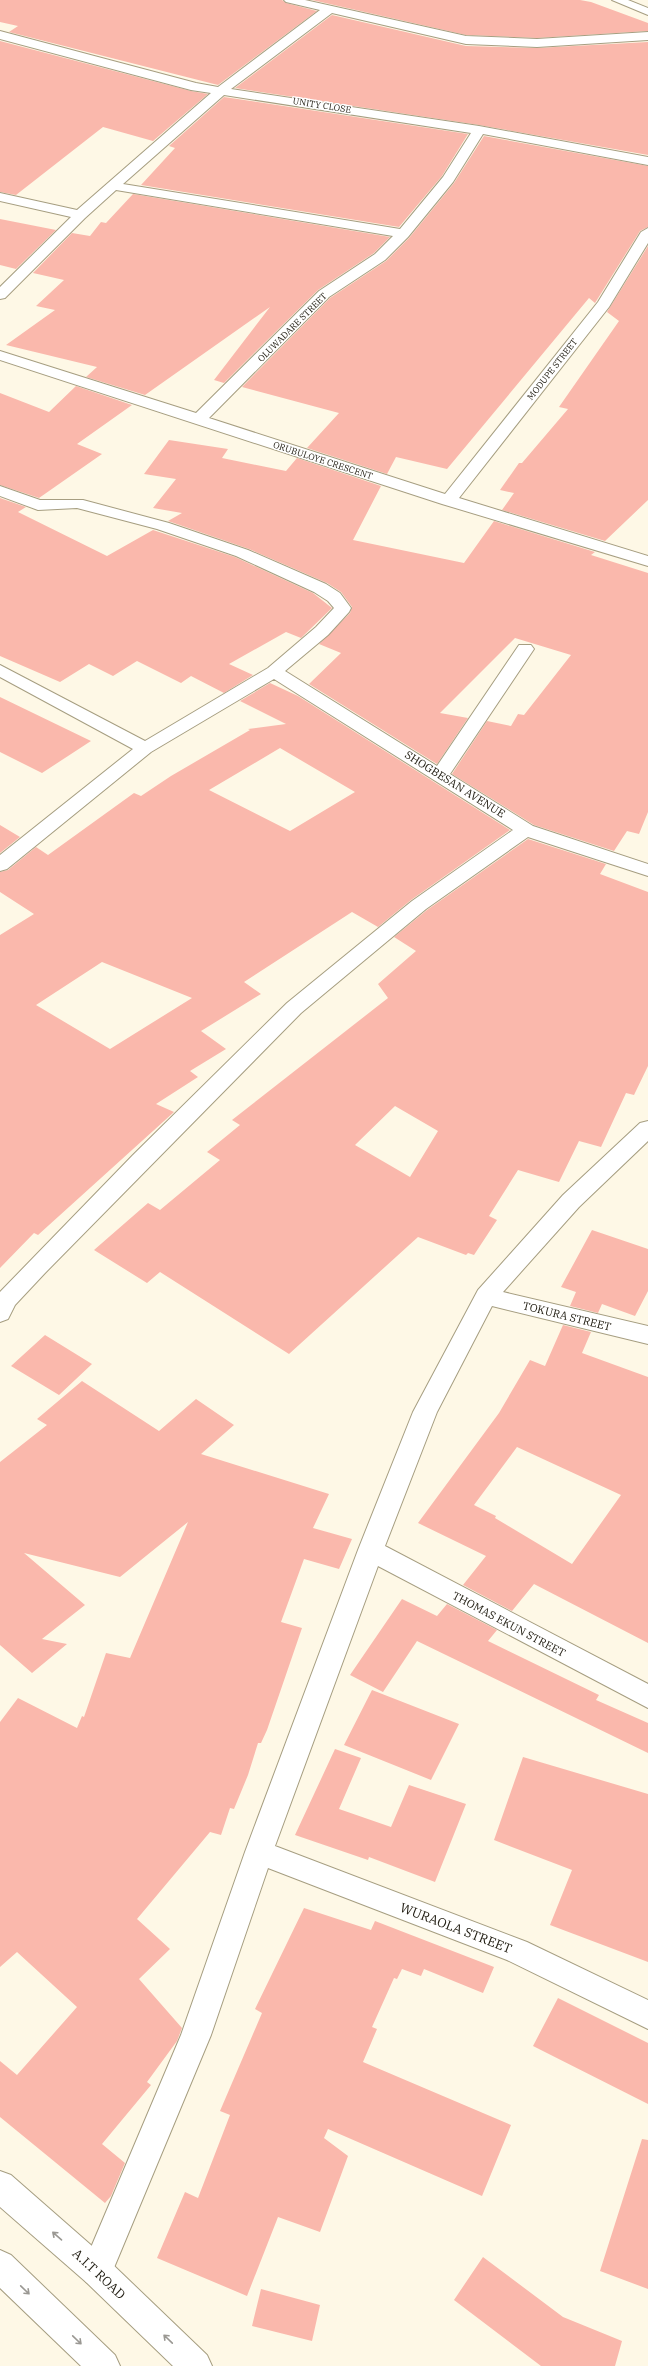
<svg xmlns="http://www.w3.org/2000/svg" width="648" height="2366" viewBox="0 0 648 2366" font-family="'IBM Plex Serif',serif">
	<rect width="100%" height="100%" fill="#fef8e6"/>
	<!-- building -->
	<path fill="#fab8ac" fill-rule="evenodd" d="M0 0H282L286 3 317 11 218 85 9 32 18 26 0 22Z
		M312 0H580L591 2 648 23V31L537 38 466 35Z
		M332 15 466 46 537 48 648 42V155L479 125 235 88Z
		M0 41 191 91 208 94 153 141 103 127 16 195 0 192Z
		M224 97 468 134 442 176 399 227 141 185 175 148 169 146Z
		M484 136 648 166V227L640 231 595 303 589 298 447 469 396 457 387 474 307 448 339 413 242 387 330 298 386 261 409 238 454 183Z
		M133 194 390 237 374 253 318 290 224 383 214 380 270 307 145 395 86 377 97 367 6 345 55 310 36 306 64 280 33 273 72 233 90 236 101 222 106 223Z
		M0 219 56 230 16 269 0 265Z
		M648 246V500L605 541 502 510 514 493 500 490 519 463H522L568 409 559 407 619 321 607 312Z
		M76 386 132 405 77 444 102 454 39 498 0 485V393L49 412Z
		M169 440 228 449 222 458 286 471 297 458 381 486 353 540 464 563 494 521 595 552 591 555 648 573V812L639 834 627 831 614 851 534 825 452 774 487 721 511 726 518 714 524 715 571 655 515 638 440 713 468 718 437 764 309 684 341 653 319 644 350 613 352 607 341 592 327 583 249 549 168 521 182 513 153 508 176 479 144 474Z
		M0 498 26 507 18 512 107 556 153 530 235 557 313 593 332 608 301 638 286 632 229 664 253 675 224 693 191 676 181 683 137 661 113 676 89 664 60 682 0 656Z
		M270 683 298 696 510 830 411 900 378 927 352 912 244 982 261 994 201 1031 226 1049 190 1071 198 1077 156 1104 174 1112 38 1235 34 1233 0 1268V935L34 914 0 892V872L8 870 36 847 48 855 134 793 141 796 171 776 250 730 248 729 286 724 240 701ZM280 748 355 792 290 831 209 790ZM102 962 192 998 110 1049 36 1005Z
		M0 697 91 741 42 773 0 752Z
		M0 825 20 837 0 853Z
		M528 839 606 864 600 874 648 892V1066L634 1095 626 1093 601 1147 579 1141 559 1182 518 1170 489 1216 497 1220 474 1255 468 1253 466 1255 418 1237 289 1354 160 1272 147 1283 94 1250 148 1203 160 1210 220 1160 207 1152 240 1125 232 1120 388 998 378 984 416 951 394 937 427 910ZM395 1106 438 1131 410 1177 355 1145Z
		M592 1230 648 1249V1291L635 1316 602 1304 598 1313 570 1306 576 1292 561 1287Z
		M563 1325 591 1332 582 1353 648 1377V1643L534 1584 512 1611 463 1585 486 1556 418 1523 499 1413 530 1360 545 1366ZM517 1447 621 1495 572 1564 495 1518 496 1516 474 1505Z
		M45 1335 92 1364 59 1395 11 1366Z
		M82 1381 159 1431 196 1399 234 1425 201 1454 329 1494 313 1528 352 1539 339 1569 304 1559 281 1622 302 1628 267 1730 261 1743H258L248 1775 234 1809 230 1808 221 1835 210 1832 137 1919 170 1949 139 1979 182 2028 177 2041 147 2082 151 2085 102 2144 125 2163 111 2196 105 2203 0 2117V2061L17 2075 77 2007 17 1952 0 1967V1722L18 1698 77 1728 82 1716 84 1717 106 1653 130 1658 188 1522 120 1577 24 1553 85 1605 42 1639 67 1644 32 1673 0 1645V1462L47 1425 37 1419Z
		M402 1599 437 1616 447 1604 497 1630 488 1641 599 1695 596 1700 648 1723V1753L417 1641 383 1692 350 1675Z
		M372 1690 459 1724 431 1780 344 1745Z
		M335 1749 361 1758 339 1809 391 1827 409 1785 466 1804 435 1882 369 1857 368 1860 295 1835Z
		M523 1757 648 1794V1962L550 1925 572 1870 494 1840Z
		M304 1908 371 1930 375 1921 494 1967 483 1993 424 1969 421 1976 402 1969 397 1979 394 1978 372 2027 377 2029 363 2062 511 2125 482 2196 328 2129 324 2138 348 2156 320 2232 278 2217 247 2296 157 2258 185 2192 198 2198 230 2115 220 2111 262 2013 255 2009Z
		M558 1998 648 2043V2104L533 2046Z
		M642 2139 648 2140V2289L600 2271Z
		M483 2257 563 2317 622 2341 615 2366H541L454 2300Z
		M261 2289 320 2305 312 2341 252 2326Z"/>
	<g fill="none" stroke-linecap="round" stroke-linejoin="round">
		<!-- minor casing -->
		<g stroke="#a69e81" stroke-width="2">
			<path id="minor" d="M284 0H305L466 36 537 39 648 32V40L537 47 466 44 332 13 231 89 479 126 648 157V165L483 134 453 182 408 237 385 260 329 297 209 418 445 494 598 302 641 232 648 228V243L609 307 459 498 648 556V566L442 504 0 360V351L196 413 319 291 375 254 393 236 116 190 85 218 5 298 0 299V287L71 217 0 201V193L77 210 211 93 191 90 0 39V31L196 83 218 87 320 10 286 2ZM224 95 471 133 443 177 400 229 123 184Z
				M612 0H628L648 8V15Z
				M0 486 40 500H83L169 523 248 550 326 584 340 593 351 608 349 612 328 635 285 671 437 766 519 645H531L534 649 450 774 533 826 648 864V876L528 837 426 909 301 1013 45 1273 15 1305 8 1319 0 1322V1292L133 1155 287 1003 412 901 513 830 274 679 151 752 7 869 0 871V855L133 749 0 677V665L145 741 268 668 316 627 334 608 328 601 314 592 236 556 157 529 77 508 38 510 0 496Z
				M648 1121V1141L579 1207 503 1292 648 1326V1344L492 1306 437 1412 385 1546 648 1684V1708L378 1566 275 1846 527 1942 648 2000V2029L507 1960 268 1868 211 2035 108 2282 97 2287 86 2282 81 2271 181 2035 245 1852 358 1550 413 1412 478 1290 563 1195 640 1123Z"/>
		</g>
		<!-- tertiary casing -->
		<g stroke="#a69e81" stroke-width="2">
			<path id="tertiary" d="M0 2171 11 2175 108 2260 207 2355 212 2366H173L86 2282 0 2207Z
				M0 2250 11 2255 115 2355 120 2366H81L0 2288Z"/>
		</g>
		<!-- minor -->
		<use href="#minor" fill="#fff" fill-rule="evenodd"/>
		<!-- tertiary -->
		<use href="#tertiary" fill="#fff" fill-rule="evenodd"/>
	</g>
	<!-- one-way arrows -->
	<defs><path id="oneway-shaft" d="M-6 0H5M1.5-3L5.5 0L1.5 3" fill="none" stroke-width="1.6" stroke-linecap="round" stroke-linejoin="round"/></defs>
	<g stroke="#9a9893">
		<use href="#oneway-shaft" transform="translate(57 2236) rotate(-139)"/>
		<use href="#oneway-shaft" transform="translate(25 2290) rotate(44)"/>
		<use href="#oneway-shaft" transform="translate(168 2339) rotate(-136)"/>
		<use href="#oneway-shaft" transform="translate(77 2340) rotate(44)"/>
	</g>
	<g text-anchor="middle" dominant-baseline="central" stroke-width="3" stroke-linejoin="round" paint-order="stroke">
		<!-- far-street labels -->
		<g font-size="9" fill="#1e1a0f" stroke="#fff">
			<text transform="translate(322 105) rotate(9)">UNITY CLOSE</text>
			<text transform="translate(292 327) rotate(-45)">OLUWADARE STREET</text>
			<text transform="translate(552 369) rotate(-52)">MODUPE STREET</text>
			<text transform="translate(323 460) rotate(18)">ORUBULOYE CRESCENT</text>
		</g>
		<!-- street labels -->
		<g font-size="11" fill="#1e1a0f" stroke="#fff">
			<text transform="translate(455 784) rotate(32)">SHOGBESAN AVENUE</text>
			<text transform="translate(567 1316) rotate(14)">TOKURA STREET</text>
			<text transform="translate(509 1624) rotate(28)">THOMAS EKUN STREET</text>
		</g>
		<!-- near-street labels -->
		<g font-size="13" fill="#1e1a0f" stroke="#fff">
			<text transform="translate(456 1928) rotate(21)">WURAOLA STREET</text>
			<text transform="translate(99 2274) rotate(43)">A.I.T ROAD</text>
		</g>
	</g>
</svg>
